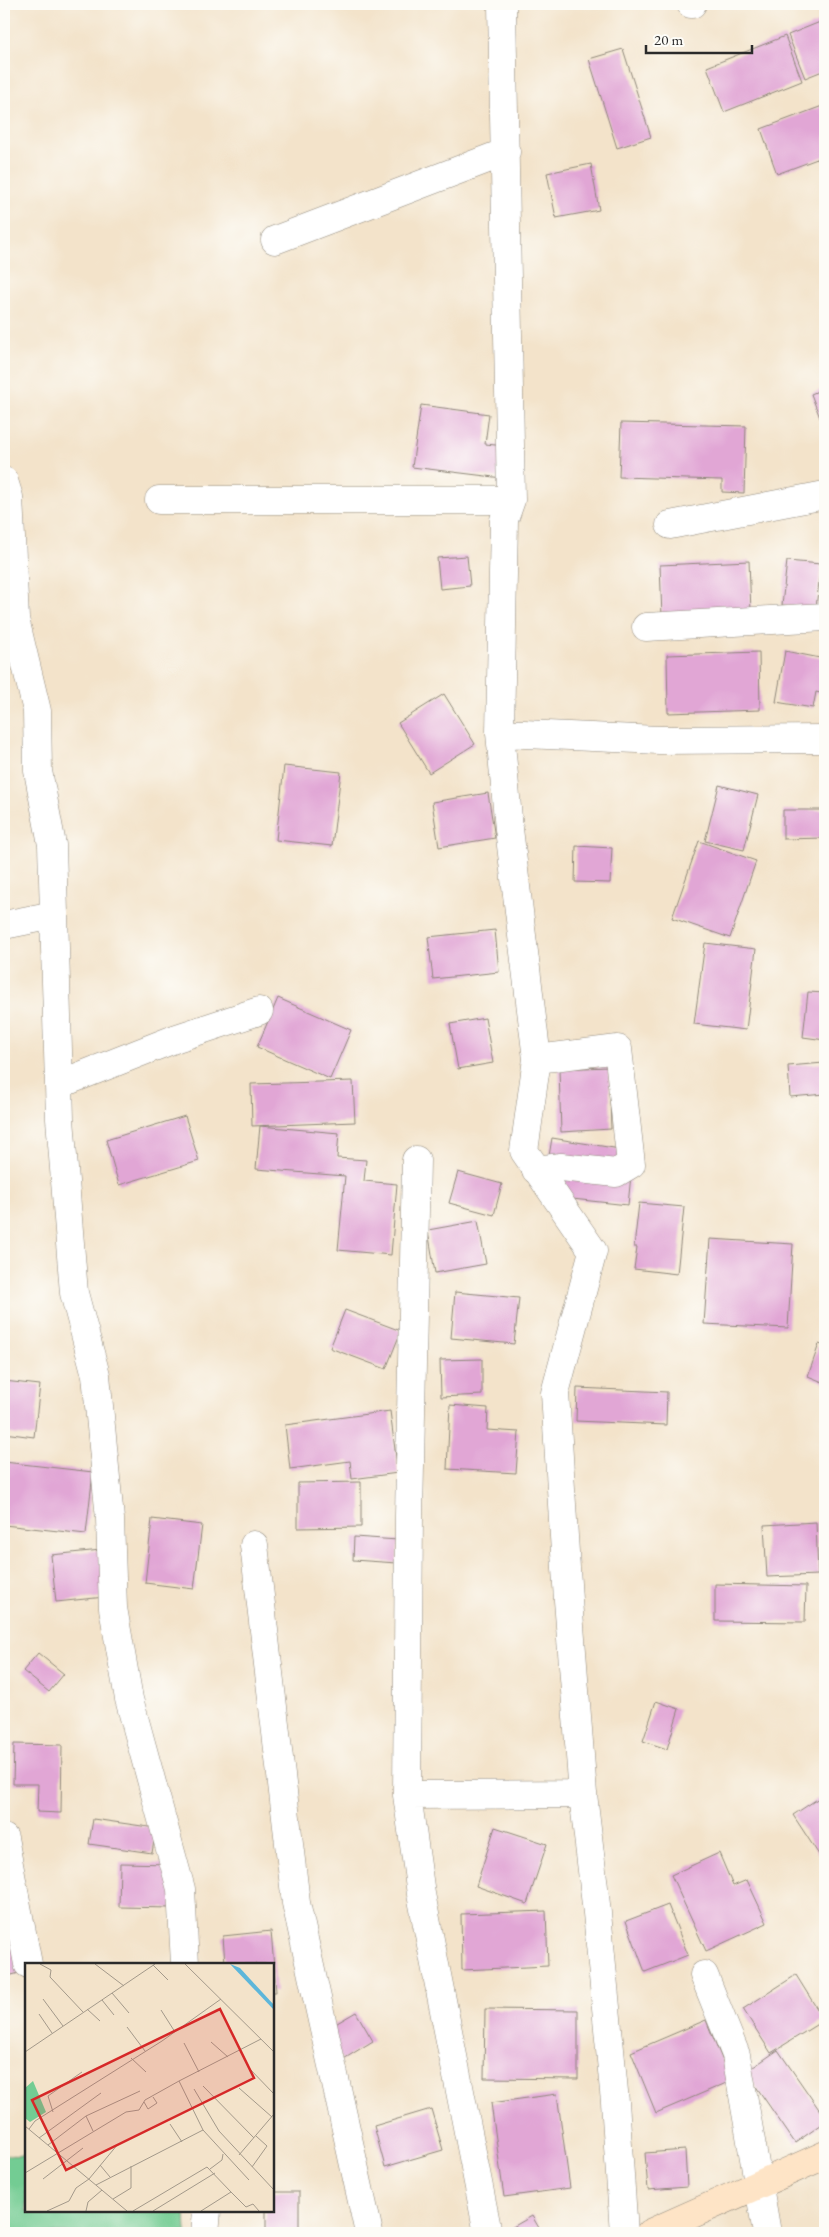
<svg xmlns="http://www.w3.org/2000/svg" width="829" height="2237" viewBox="0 0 829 2237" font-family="'EB Garamond',serif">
	<rect width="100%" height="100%" fill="#fdfcf7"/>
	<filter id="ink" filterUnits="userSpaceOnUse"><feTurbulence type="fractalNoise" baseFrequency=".02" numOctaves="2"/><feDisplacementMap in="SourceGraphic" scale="10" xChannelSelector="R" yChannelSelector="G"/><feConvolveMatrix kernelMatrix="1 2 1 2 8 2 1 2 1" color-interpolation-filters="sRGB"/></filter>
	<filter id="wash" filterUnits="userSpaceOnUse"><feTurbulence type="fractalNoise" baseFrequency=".0096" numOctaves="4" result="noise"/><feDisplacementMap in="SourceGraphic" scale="20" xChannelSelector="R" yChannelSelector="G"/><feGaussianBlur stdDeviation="1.12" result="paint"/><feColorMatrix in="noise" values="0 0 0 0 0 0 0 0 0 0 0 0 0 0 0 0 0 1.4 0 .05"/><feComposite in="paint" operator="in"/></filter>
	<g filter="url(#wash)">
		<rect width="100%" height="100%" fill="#f3e3ca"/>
		<!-- green -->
		<path fill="#73cc93" stroke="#4f7c5f" d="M4 2155 26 2156V2211H185L186 2233H4Z"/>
		<g id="blocks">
			<!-- building -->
			<path fill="#e1a6d5" d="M825 20V70L805 78 788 35Z
				M785 36 802 81 724 112 707 67Z
				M623 49 651 137 617 148 589 59Z
				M825 105V156L777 174 761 129Z
				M591 164 599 210 556 218 547 173Z
				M825 388V431L811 394Z
				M421 405 489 414 485 444 506 446 502 478 412 467Z
				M621 423 746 426 744 493 722 492V480L619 477Z
				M467 556 470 586 440 589 437 558Z
				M749 561 751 612 662 617 660 565Z
				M787 561 821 564 816 608 782 605Z
				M785 651 825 659V694L816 692 813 708 776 702Z
				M759 652 760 710 668 713 667 655Z
				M444 694 475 744 429 773 398 723Z
				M284 766 341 772 332 846 276 840Z
				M719 785 758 795 744 850 705 841Z
				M488 793 495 838 439 847 432 802Z
				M783 810H825V838L783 839Z
				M699 841 756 861 730 938 672 918Z
				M576 846 612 848 610 883 575 882Z
				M495 930 499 972 433 979 428 937Z
				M705 943 756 949 746 1030 694 1024Z
				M808 992 825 993V1040L803 1037Z
				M278 998 351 1030 330 1079 257 1047Z
				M485 1018 493 1063 458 1069 450 1024Z
				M824 1063 825 1094 790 1097 788 1066Z
				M609 1067 611 1129 561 1132 559 1069Z
				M353 1081 355 1122 252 1126 251 1084Z
				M185 1116 199 1161 119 1185 106 1140Z
				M260 1126 339 1133 337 1158 366 1160 364 1181 397 1184 391 1255 338 1250 345 1176 256 1169Z
				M552 1138 620 1149 616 1173 548 1162Z
				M565 1168 631 1175 628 1205 563 1198Z
				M458 1172 502 1184 494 1215 449 1203Z
				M639 1203 684 1207 677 1274 634 1269 637 1247H634Z
				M478 1221 486 1264 435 1273 428 1230Z
				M710 1239 793 1244 788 1328 704 1324Z
				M455 1292 519 1298 514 1344 451 1338Z
				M345 1310 401 1331 386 1369 330 1348Z
				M819 1344 825 1346V1383L808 1376Z
				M482 1359V1395L441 1397 440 1360Z
				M4 1381 40 1385 34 1437 4 1433Z
				M577 1388 667 1392 666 1425 576 1421Z
				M450 1405 488 1408 487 1430 519 1432 516 1473 447 1469Z
				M390 1411 398 1473 352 1479 350 1461 290 1469 285 1425Z
				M4 1462 93 1472 86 1534 4 1525Z
				M361 1482V1527L298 1528V1483Z
				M824 1503H825V1531H822Z
				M152 1519 202 1525 194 1589 145 1583Z
				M816 1522 818 1575 767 1577 764 1525Z
				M354 1537 398 1540 397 1563 353 1560Z
				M101 1550 105 1597 56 1602 51 1555Z
				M715 1584 806 1586 805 1622 715 1621Z
				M38 1653 64 1674 49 1692 23 1671Z
				M656 1701 679 1709 667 1749 643 1741Z
				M14 1744 62 1745 61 1813 37 1812 38 1784H13Z
				M825 1794V1864L793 1815Z
				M93 1819 156 1828 152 1853 89 1844Z
				M495 1827 547 1844 527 1904 476 1886Z
				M719 1853 733 1886 747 1880 767 1923 706 1951 671 1875Z
				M120 1863 173 1864 172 1908 119 1907Z
				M668 1905 688 1955 645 1972 626 1921Z
				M546 1911 548 1966 462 1970 461 1914Z
				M271 1931 276 1992H272V1964H225L223 1936Z
				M16 1941 23 1972 4 1977V1944Z
				M796 1975 824 2020 771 2053 743 2009Z
				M485 2009 578 2010V2079L484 2078Z
				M356 2012 373 2041 342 2060 325 2030Z
				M706 2020 731 2081 656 2113 631 2052Z
				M778 2050 825 2118V2122L795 2143 746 2072Z
				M557 2094 570 2188 504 2197 491 2103Z
				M431 2109 443 2150 385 2167 374 2126Z
				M685 2150 687 2187 648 2190 645 2153Z
				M272 2192H299V2233H266V2211H272Z
				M532 2216 542 2233H514L511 2228Z"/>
		</g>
	</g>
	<g filter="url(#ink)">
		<use href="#blocks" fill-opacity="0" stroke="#8f877a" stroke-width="1"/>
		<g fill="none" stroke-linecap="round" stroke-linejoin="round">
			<!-- street casing -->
			<g stroke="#8f877a" stroke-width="29">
				<path id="street" d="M502 4 511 500 504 520 500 733 659 740 825 739
					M691 4H692
					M275 240 506 152
					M4 481 9 497 15 619 37 711 38 771 52 845 60 1119 74 1293 96 1375 110 1519 113 1608 129 1699 181 1889 185 1964
					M159 500H511
					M670 525 825 495
					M646 627 825 617
					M500 733 509 829 537 1059 524 1151 593 1251 555 1393 568 1600 583 1794 597 1913 615 2102 624 2233
					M4 925 54 915
					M60 1084 177 1038 259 1011
					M416 1160 409 1516 407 1795 421 1894 488 2233
					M536 1170 561 1167 616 1173 631 1164 618 1049 537 1059
					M254 1545 296 1903 369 2233
					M407 1795 583 1794
					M4 1838 28 1964
					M704 1975 736 2055 767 2233
					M205 2233 207 2211"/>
			</g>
			<!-- secondary casing -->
			<g stroke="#8f877a" stroke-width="29">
				<path id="secondary" d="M650 2233 825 2155"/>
			</g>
			<!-- street -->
			<use href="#street" stroke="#fff" stroke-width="28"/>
			<!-- secondary -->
			<use href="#secondary" stroke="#fee4c6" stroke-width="28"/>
		</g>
	</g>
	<!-- overview -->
	<g transform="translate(25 1963)">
		<rect width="249" height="249" fill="#f3e3ca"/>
		<path d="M8 118 21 149 5 159 0 155V125Z" fill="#73cc93"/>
		<path d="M205 1 215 5 249 42V47Z" fill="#5db6da"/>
		<path fill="none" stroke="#a3998a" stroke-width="1" d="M15 1 26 7 25 14 58 49M70 1 99 23M160 1 249 89M128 2 143 17M87 30 104 50M18 36 38 63M77 37 89 52M62 46 75 58M136 47 150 69M14 51 27 70M102 64 120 88M186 79 203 94M159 80 174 109M0 89 130 1M106 95 121 109M223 104 249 131M178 123 229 175M214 125 247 154M169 126 194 168 249 227M119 139 123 146 132 140 128 134M28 149 23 133 57 109M61 153 68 168M145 161 157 179M0 163 102 248M4 166 10 158 137 78 196 36M14 175 76 130M23 182 61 153 115 128M214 192 249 151M75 202 85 214M227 204 242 183 231 173M185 206 197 197 198 191M0 210 101 149 114 147 120 137 154 118M18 216 58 185M224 217 178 167 154 118 236 76M71 222 178 167M88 236 106 225V203M22 248 44 238 51 225 64 216 93 181M61 248 63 239 77 227M108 248 182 204 206 229M128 248 190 210M176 248 206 229 221 244 228 241 234 248"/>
		<path fill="#d62828" fill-opacity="0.15" stroke="#d62828" stroke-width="2.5" d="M195 46 229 115 41 207 7 137Z"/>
		<rect width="249" height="249" fill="none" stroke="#2b2b2b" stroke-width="2.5"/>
	</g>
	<!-- margin -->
	<rect width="829" height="2237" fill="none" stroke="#fdfcf7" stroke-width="20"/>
	<!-- scale -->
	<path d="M646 45v8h106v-8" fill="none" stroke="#2b2b2b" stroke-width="2.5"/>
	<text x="654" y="45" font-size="15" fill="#2b2b2b" stroke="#fdfcf7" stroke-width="4" paint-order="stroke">20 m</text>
</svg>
